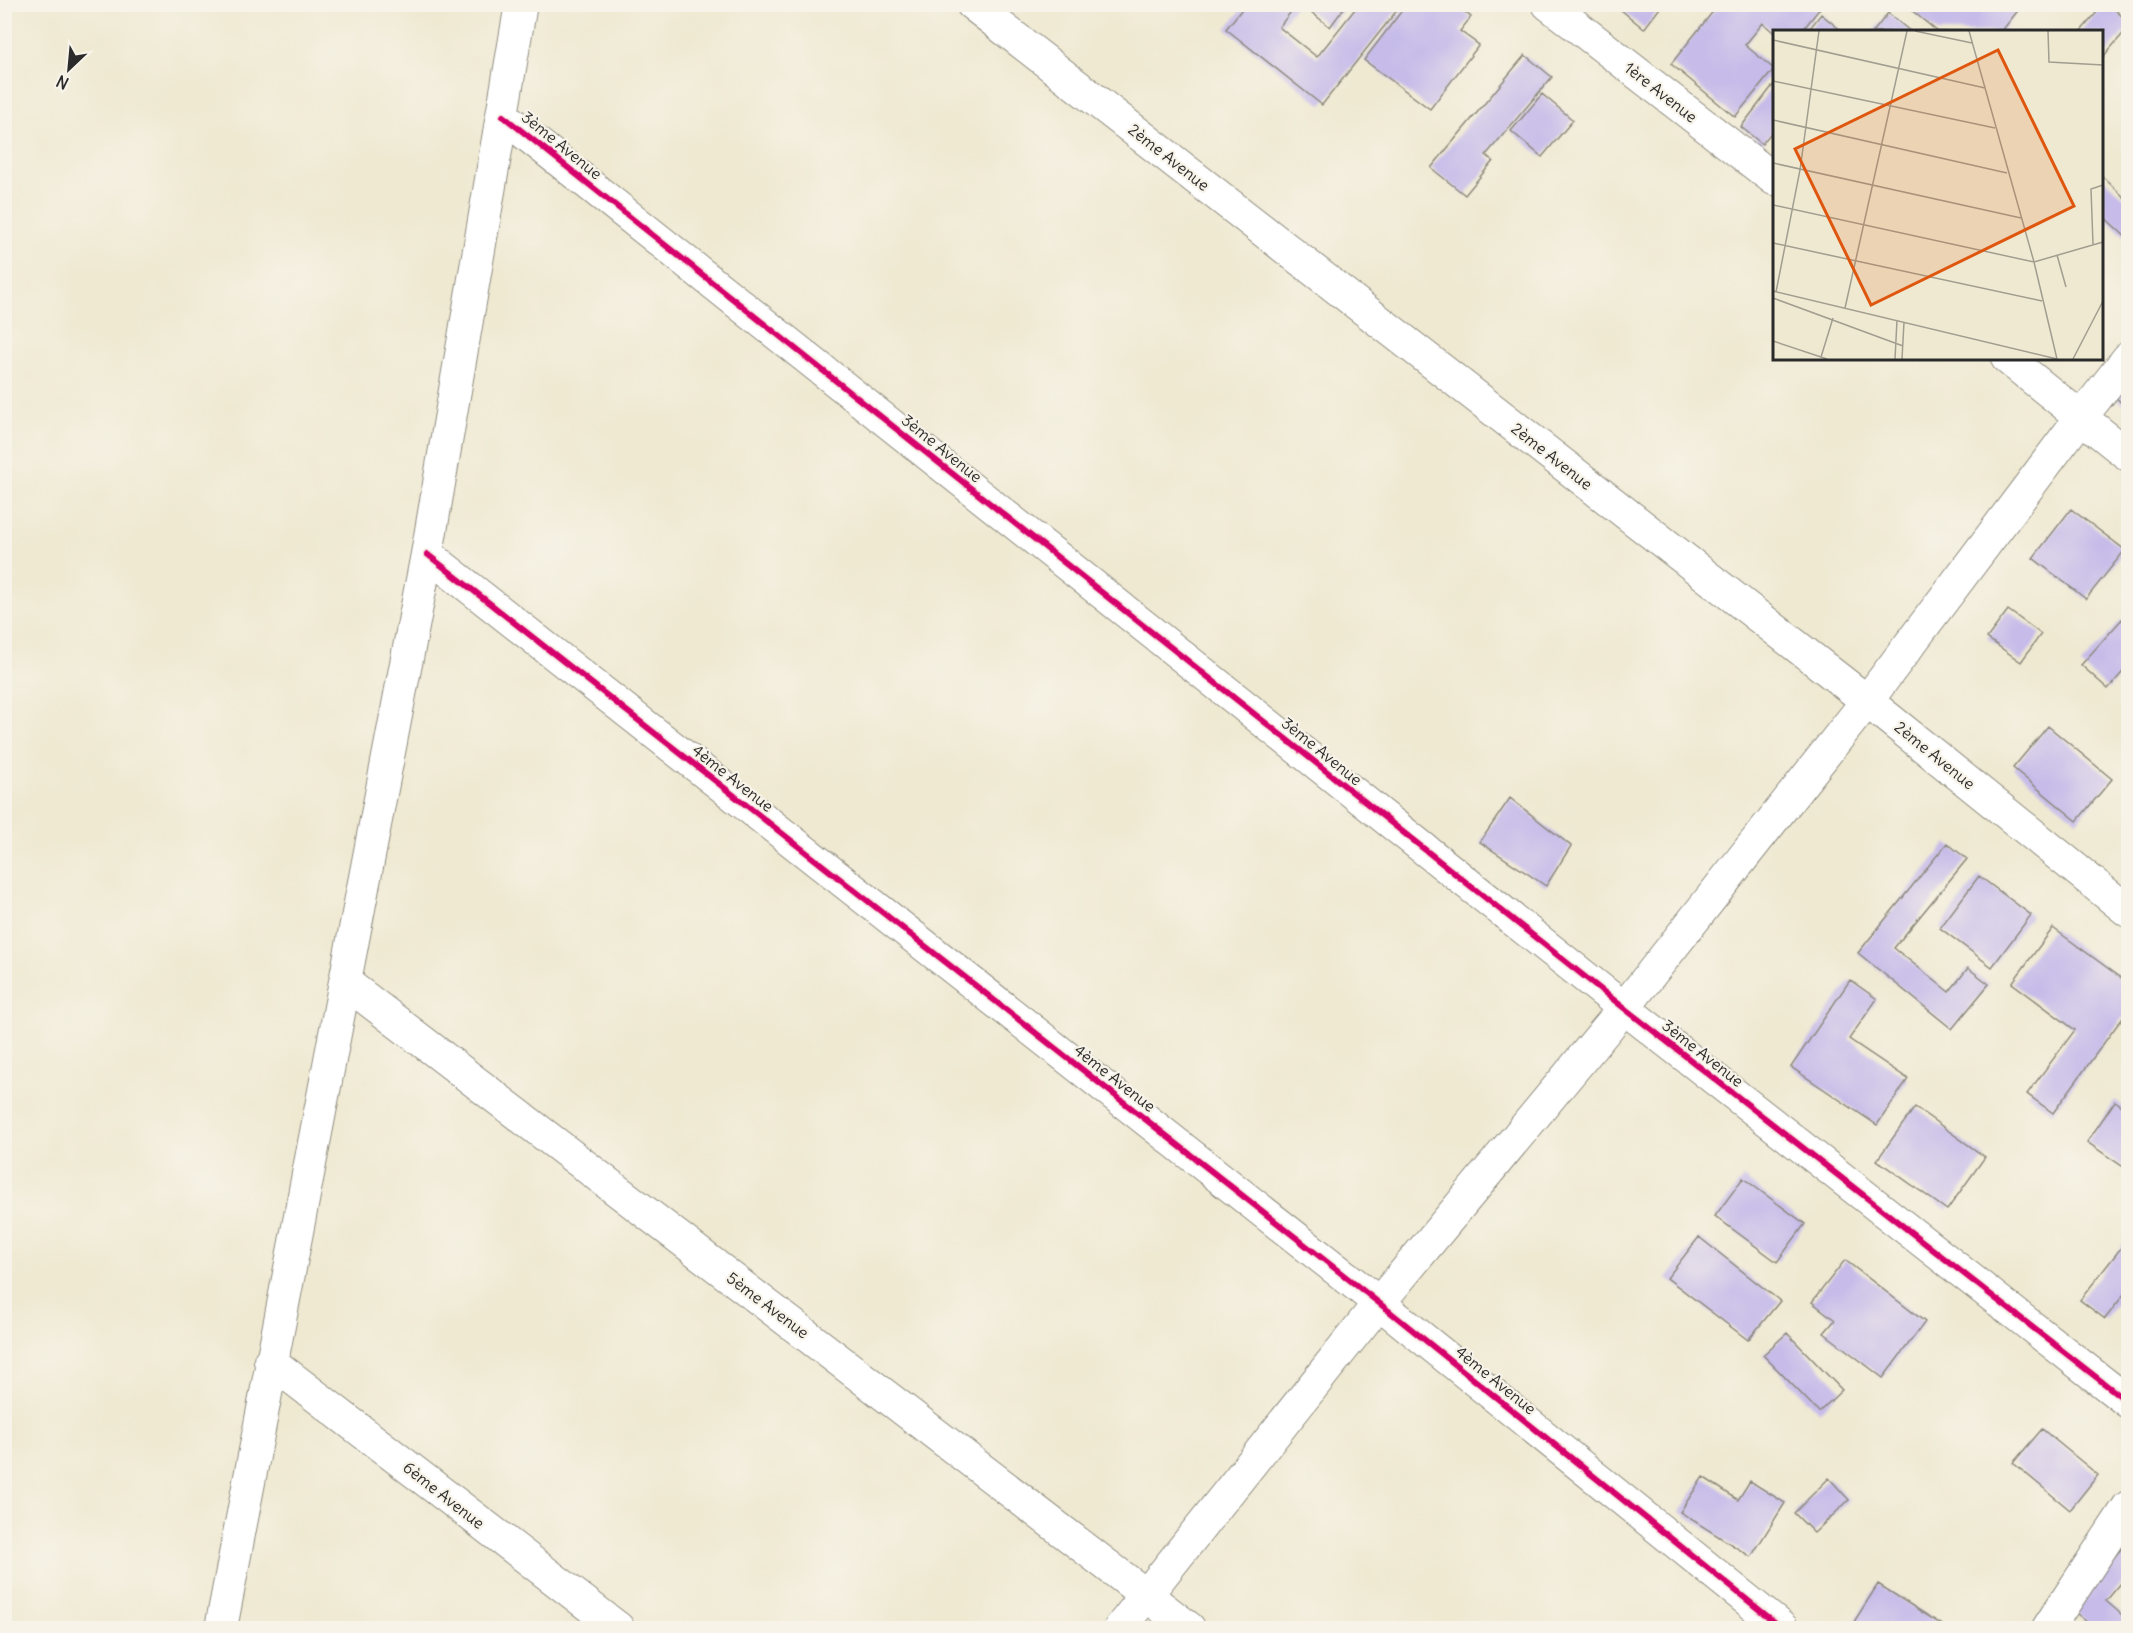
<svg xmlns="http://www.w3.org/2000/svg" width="2133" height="1633" viewBox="0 0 2133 1633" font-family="Delius,sans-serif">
	<rect width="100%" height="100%" fill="#f7f3e8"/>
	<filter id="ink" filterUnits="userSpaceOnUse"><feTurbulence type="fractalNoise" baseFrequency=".0167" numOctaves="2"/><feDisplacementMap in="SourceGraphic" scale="12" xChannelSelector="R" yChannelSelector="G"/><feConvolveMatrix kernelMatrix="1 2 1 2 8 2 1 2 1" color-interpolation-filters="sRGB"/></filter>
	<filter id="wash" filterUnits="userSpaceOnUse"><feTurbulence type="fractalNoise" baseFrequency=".008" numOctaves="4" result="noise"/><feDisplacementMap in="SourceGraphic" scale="24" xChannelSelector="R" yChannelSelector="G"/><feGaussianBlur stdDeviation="1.35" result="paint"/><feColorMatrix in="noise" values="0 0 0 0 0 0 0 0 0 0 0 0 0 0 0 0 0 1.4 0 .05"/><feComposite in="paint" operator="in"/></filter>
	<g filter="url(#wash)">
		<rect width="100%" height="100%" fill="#efe9d2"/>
		<g id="blocks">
			<!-- building -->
			<path fill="#c6bbe9" d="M1246 4H1297L1279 27 1317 57 1359 4H1392L1398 9 1322 105 1226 29Z
				M1301 4H1347L1330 27Z
				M1407 4H1454L1471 17 1460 31 1479 45 1430 109 1364 60Z
				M1614 4H1663L1644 29Z
				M1719 4H1818L1821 7 1801 32H1773L1763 23 1745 45 1774 69 1735 117 1671 64Z
				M1904 4H2015L2020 8 2001 32H1938Z
				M2104 4H2109L2128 22V28L2102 58V32H2080Z
				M1888 13 1911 32H1873Z
				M1821 14 1843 32H1807Z
				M1525 55 1552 77 1486 155 1493 161 1465 195 1431 168Z
				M1774 84V129L1762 144 1741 127Z
				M1542 94 1573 120 1542 157 1511 131Z
				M2102 176 2128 201V239L2102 215Z
				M2128 372V409L2111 393Z
				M2071 509 2125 550 2086 599 2033 558Z
				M2008 610 2041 634 2021 662 1987 638Z
				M2122 619 2128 625V666L2108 689 2081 665Z
				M2048 726 2112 779 2077 821 2013 768Z
				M1510 798 1571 846 1546 886 1480 842Z
				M1947 843 1967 859 1894 948 1949 992 1968 968 1989 984 1952 1029 1858 953Z
				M1979 876 2031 915 1992 967 1940 928Z
				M2053 928 2128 983V1010L2053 1113 2027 1094 2075 1030 2012 983Z
				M1850 980 1877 999 1849 1039 1908 1079 1877 1125 1791 1067Z
				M2115 1101 2128 1110V1170L2087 1142Z
				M1915 1107 1985 1157 1947 1210 1877 1160Z
				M1743 1178 1805 1224 1777 1262 1715 1216Z
				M1699 1237 1780 1301 1748 1340 1667 1278Z
				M2128 1239V1289L2105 1319 2080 1300Z
				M1845 1260 1925 1322 1883 1378 1824 1333 1835 1320 1812 1302Z
				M1787 1333 1842 1390 1819 1412 1763 1355Z
				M2042 1429 2098 1475 2070 1510 2013 1463Z
				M1703 1477 1738 1500 1750 1481 1785 1503 1751 1557 1680 1512Z
				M1829 1478 1849 1500 1814 1533 1794 1513Z
				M2128 1541V1575L2106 1601 2128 1620V1628H2094L2070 1608Z
				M1878 1584 1947 1628H1850Z"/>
		</g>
	</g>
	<g filter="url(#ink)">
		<use href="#blocks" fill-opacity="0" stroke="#8d8a7e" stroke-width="1.5"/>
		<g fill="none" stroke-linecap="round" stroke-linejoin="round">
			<!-- minor casing -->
			<g stroke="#8d8a7e" stroke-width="34">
				<path id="minor" d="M972 4 1867 701 2128 911
					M1548 4 1774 179
					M503 116 1624 1008 2128 1402
					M2007 358 2128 455
					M427 554 1379 1303 1782 1628
					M346 983 1189 1628
					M270 1361 618 1628
					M221 1628 427 554 521 4
					M1120 1628 1379 1303 1624 1008 1867 701 2082 416 2128 358
					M2048 1628 2128 1507"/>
			</g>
			<!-- minor -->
			<use href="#minor" stroke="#fff" stroke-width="32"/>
			<!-- cycleway casing -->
			<g stroke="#f7f3e8" stroke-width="10">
				<path id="cycleway" d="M503 116 1624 1008 2128 1402
					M427 554 1379 1303 1782 1628"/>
			</g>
			<!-- cycleway -->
			<use href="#cycleway" stroke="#d6006c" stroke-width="6"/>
		</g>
	</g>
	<g text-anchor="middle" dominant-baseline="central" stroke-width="4.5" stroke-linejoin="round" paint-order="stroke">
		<!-- street labels -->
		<g font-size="16" fill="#2b2b2b" stroke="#f7f3e8">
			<text transform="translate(1661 92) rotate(38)">1ère Avenue</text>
			<text transform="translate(562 145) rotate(39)">3ème Avenue</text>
			<text transform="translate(1169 157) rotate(38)">2ème Avenue</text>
			<text transform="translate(942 448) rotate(39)">3ème Avenue</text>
			<text transform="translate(1552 456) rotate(38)">2ème Avenue</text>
			<text transform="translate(1322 751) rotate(39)">3ème Avenue</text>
			<text transform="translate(1935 755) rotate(39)">2ème Avenue</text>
			<text transform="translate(733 778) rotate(38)">4ème Avenue</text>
			<text transform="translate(1703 1053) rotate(38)">3ème Avenue</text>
			<text transform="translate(1115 1078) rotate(38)">4ème Avenue</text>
			<text transform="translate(768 1305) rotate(37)">5ème Avenue</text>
			<text transform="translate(1496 1380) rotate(39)">4ème Avenue</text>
			<text transform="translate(444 1495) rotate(38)">6ème Avenue</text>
		</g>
	</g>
	<!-- overview -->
	<g transform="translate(1773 30)">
		<rect width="330" height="330" fill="#efe9d2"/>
		<path fill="none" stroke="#a19d8f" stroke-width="1.5" d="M142 1 199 13M196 1 261 232 284 329M275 1 276 32 330 35M0 10 212 58M0 51 222 98M0 90 234 143M0 133 248 188M0 175 261 232 330 212M0 213 269 271M320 214 318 159 330 155M284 225 293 257M0 261 284 329M3 262 27 140 46 1M0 268 130 316M72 278 134 1M0 311 54 329M48 327 60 288M122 329 124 290M129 329 131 292M300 329 330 271"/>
		<path fill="#df570e" fill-opacity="0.15" stroke="#df570e" stroke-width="3" d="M225 20 301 176 98 275 22 119Z"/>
		<rect width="330" height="330" fill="none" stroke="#2b2b2b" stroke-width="3"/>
	</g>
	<!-- margin -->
	<rect width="2133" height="1633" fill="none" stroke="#f7f3e8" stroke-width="24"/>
	<!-- north arrow -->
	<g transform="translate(69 69) rotate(206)" stroke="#f7f3e8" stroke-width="4.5" paint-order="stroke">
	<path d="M0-4.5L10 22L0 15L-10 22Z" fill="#2b2b2b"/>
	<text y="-9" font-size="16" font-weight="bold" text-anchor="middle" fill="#2b2b2b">N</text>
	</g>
</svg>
